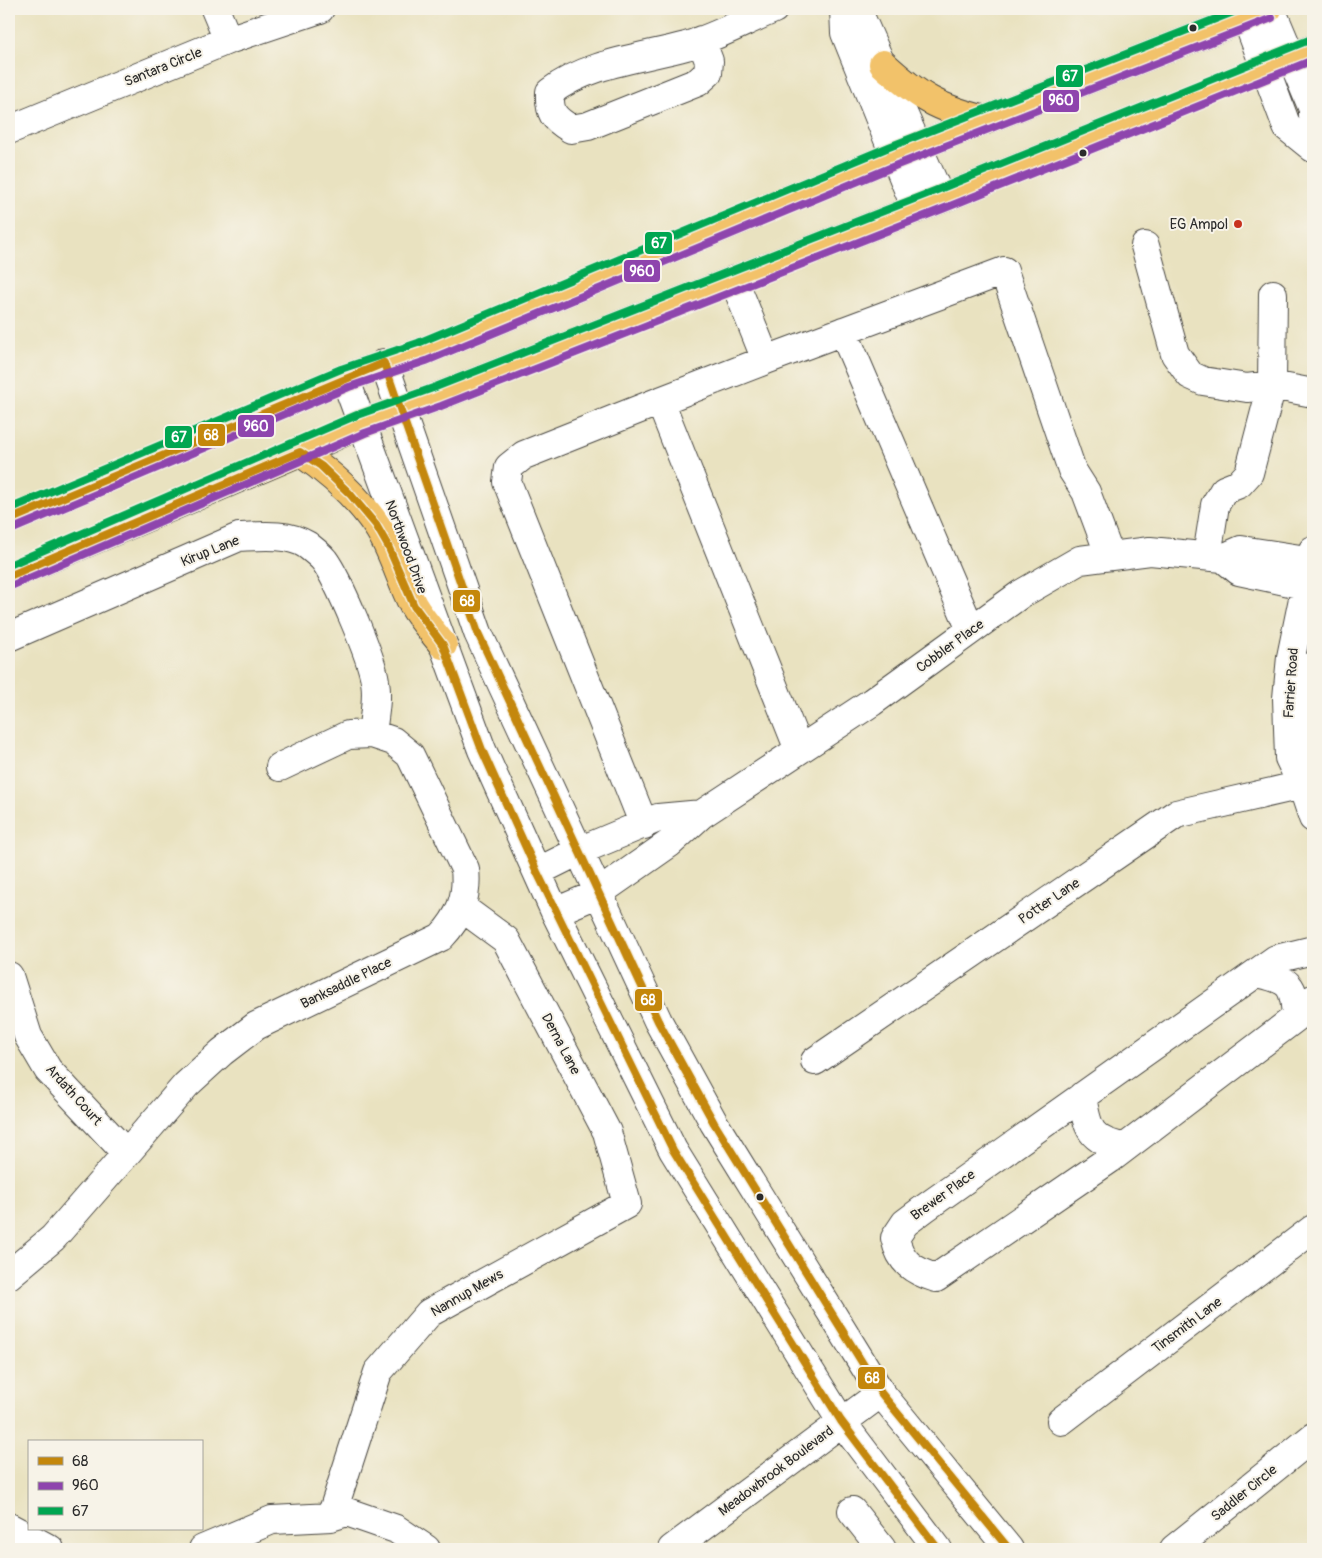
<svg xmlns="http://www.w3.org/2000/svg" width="1322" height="1558" viewBox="0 0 1322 1558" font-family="Pangolin,sans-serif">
	<rect width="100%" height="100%" fill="#f7f3e8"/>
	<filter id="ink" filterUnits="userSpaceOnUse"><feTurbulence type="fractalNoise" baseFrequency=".02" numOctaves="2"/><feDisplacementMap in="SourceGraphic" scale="10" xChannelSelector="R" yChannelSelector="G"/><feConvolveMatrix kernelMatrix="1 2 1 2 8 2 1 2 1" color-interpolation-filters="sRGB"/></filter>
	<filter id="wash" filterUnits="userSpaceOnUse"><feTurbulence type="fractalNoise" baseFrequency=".0096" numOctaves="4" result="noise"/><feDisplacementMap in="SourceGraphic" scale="20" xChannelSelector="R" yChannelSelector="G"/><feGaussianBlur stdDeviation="1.12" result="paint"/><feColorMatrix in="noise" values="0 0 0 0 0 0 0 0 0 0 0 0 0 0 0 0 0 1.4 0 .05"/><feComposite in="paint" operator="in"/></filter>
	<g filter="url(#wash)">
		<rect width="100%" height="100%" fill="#e9e2c0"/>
	</g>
	<g filter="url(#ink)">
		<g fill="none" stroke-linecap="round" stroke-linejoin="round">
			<!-- minor casing -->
			<g stroke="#484641" stroke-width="30">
				<path id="minor" d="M215 9 228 40
					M844 9 845 33 916 209
					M857 9 941 199
					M1271 9 1313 109V116
					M1246 17 1287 127 1313 148
					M701 40 709 61 708 73 698 82 588 126 571 129C553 118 549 113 550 92 587 63 642 58 686 46 716 37 745 21 774 9
					M9 130 228 40 320 9
					M1145 246 1175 354 1190 375 1203 381 1247 388 1272 385 1313 393
					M734 280 766 360 660 401 799 750
					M843 331 971 630
					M766 360 1004 271 1072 470 1086 492 1110 556
					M384 363 478 633 658 1021 714 1123 881 1393 1009 1549
					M345 378 482 750 555 912 673 1150 841 1421 938 1549
					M1313 550 1291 657 1287 698 1289 758 1302 785 1313 818
					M1207 556 1215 505 1224 490 1239 484 1249 473 1272 385 1273 294
					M1223 558 1239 571 1313 587
					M9 637 239 537C261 536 288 533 307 545 312 549 320 555 324 560 338 579 372 658 375 681 378 698 374 716 372 734
					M1303 778C1310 741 1306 703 1313 666
					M644 825 507 482 509 467 524 455 660 401
					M537 872 579 851 658 818 702 814
					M555 912 597 894 670 843 702 814 872 702 1021 594 1080 560 1150 551 1223 558 1241 550 1313 561
					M1313 950 1276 959 925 1208 905 1223 895 1238C900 1262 913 1271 936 1278L1110 1159 1302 1013 1313 999
					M1257 973C1290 980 1294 984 1296 1017
					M9 976 28 1036 48 1070 126 1153
					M815 1061 1176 814 1302 785
					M1082 1096C1087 1128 1090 1142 1125 1147
					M9 1275 53 1238 186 1085 222 1052 256 1026 441 937C460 917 468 897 465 869L410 755 393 741 372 734 348 735 280 767
					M1061 1421 1313 1229
					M852 1511 882 1549
					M331 1517 378 1372 429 1313 627 1204 607 1132 506 940 461 907
					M9 1527 50 1549
					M203 1549 272 1520 331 1517 347 1512 396 1529 426 1549
					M672 1549 881 1393
					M1174 1549 1313 1437"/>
			</g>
			<!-- major casing -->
			<g stroke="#484641" stroke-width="30">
				<path id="major" d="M883 64C919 97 937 108 986 120
					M300 452C329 472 357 496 377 526 393 550 400 580 413 605 421 619 433 632 443 645
					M9 520 345 378 422 352 893 156 1268 9
					M9 576 300 452 361 424 437 397 941 199 1313 49"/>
			</g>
			<!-- minor -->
			<use href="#minor" stroke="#fff" stroke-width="28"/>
			<!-- major -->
			<use href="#major" stroke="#f2c26a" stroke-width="28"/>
			<!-- bus-1 casing -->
			<g stroke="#f7f3e8" stroke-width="11">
				<path id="bus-1" d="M9 520 384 363 478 633 658 1021 714 1123 881 1393 1009 1549
					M9 576 300 452 321 466 350 494 376 525 388 546 414 606 443 645 482 750 537 872 673 1150 841 1421 938 1549"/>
			</g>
			<!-- bus-2 casing -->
			<g stroke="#f7f3e8" stroke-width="11">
				<path id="bus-2" d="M13 529 349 387 426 361 897 165 1272 18
					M13 585 365 433 441 406 945 208 1313 60"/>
			</g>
			<!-- bus-3 casing -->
			<g stroke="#f7f3e8" stroke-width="11">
				<path id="bus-3" d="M9 509 341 369 418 343 889 147 1241 9
					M9 565 357 415 433 388 937 190 1309 40"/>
			</g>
			<!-- bus-1 -->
			<use href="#bus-1" stroke="#c4870b" stroke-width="8"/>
			<!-- bus-2 -->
			<use href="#bus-2" stroke="#8e44ad" stroke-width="8"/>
			<!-- bus-3 -->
			<use href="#bus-3" stroke="#00a651" stroke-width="8"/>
		</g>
	</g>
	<!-- markers -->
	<g fill="#2b2b2b" stroke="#f7f3e8" stroke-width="2">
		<circle cx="1193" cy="28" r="4.5"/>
		<circle cx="1083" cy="153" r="4.5"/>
		<circle cx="760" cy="1197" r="4.5"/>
	</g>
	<circle fill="#c8321e" stroke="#f7f3e8" stroke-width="2" cx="1238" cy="224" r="5"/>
	<g text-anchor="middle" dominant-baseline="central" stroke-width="4" stroke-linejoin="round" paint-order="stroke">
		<!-- street labels -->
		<g font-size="14" fill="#2b2b2b" stroke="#f7f3e8">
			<text transform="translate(163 67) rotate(-22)">Santara Circle</text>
			<text transform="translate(406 547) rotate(70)">Northwood Drive</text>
			<text transform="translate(210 551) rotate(-22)">Kirup Lane</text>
			<text transform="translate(950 646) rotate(-36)">Cobbler Place</text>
			<text transform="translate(1291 683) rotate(-86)">Farrier Road</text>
			<text transform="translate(1049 901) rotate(-34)">Potter Lane</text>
			<text transform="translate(346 983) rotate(-26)">Banksaddle Place</text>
			<text transform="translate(561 1044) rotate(62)">Derna Lane</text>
			<text transform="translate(74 1095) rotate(48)">Ardath Court</text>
			<text transform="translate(943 1195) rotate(-36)">Brewer Place</text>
			<text transform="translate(467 1293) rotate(-30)">Nannup Mews</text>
			<text transform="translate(1187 1325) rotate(-37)">Tinsmith Lane</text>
			<text transform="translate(776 1471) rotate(-37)">Meadowbrook Boulevard</text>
			<text transform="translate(1244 1493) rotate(-39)">Saddler Circle</text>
		</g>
		<!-- poi labels -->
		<g font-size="14" fill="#2b2b2b" stroke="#f7f3e8" text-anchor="end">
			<text x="1228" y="224">EG Ampol</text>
		</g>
	</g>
	<g stroke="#f7f3e8" stroke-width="2">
		<rect x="1055" y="64" width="29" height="24" rx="5" fill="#00a651"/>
		<rect x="1042" y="89" width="38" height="24" rx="5" fill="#8e44ad"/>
		<rect x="644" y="231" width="29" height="24" rx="5" fill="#00a651"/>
		<rect x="623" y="259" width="38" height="24" rx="5" fill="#8e44ad"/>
		<rect x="237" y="414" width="38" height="24" rx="5" fill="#8e44ad"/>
		<rect x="197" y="423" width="29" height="24" rx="5" fill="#c4870b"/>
		<rect x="164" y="425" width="29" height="24" rx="5" fill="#00a651"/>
		<rect x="452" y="589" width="29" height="24" rx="5" fill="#c4870b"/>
		<rect x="634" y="988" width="29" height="24" rx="5" fill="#c4870b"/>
		<rect x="857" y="1366" width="29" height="24" rx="5" fill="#c4870b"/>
	</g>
	<g font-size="14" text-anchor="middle" font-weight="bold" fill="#fff">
		<text x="1070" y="81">67</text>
		<text x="1061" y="105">960</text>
		<text x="659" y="248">67</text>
		<text x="642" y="276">960</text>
		<text x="256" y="431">960</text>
		<text x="211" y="440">68</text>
		<text x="179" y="442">67</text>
		<text x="467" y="606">68</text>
		<text x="648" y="1005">68</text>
		<text x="872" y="1383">68</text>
	</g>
	<!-- margin -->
	<rect width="1322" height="1558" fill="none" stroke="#f7f3e8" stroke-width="30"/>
	<!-- legend -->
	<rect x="28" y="1440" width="175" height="90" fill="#f7f3e8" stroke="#a5a39c"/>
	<rect x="38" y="1457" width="25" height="8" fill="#c4870b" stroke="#a5a39c"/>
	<text x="72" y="1466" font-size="15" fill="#2b2b2b">68</text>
	<rect x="38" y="1482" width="25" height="8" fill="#8e44ad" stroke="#a5a39c"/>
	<text x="72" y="1490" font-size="15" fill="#2b2b2b">960</text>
	<rect x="38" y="1507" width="25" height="8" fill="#00a651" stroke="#a5a39c"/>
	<text x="72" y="1516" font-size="15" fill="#2b2b2b">67</text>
</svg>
